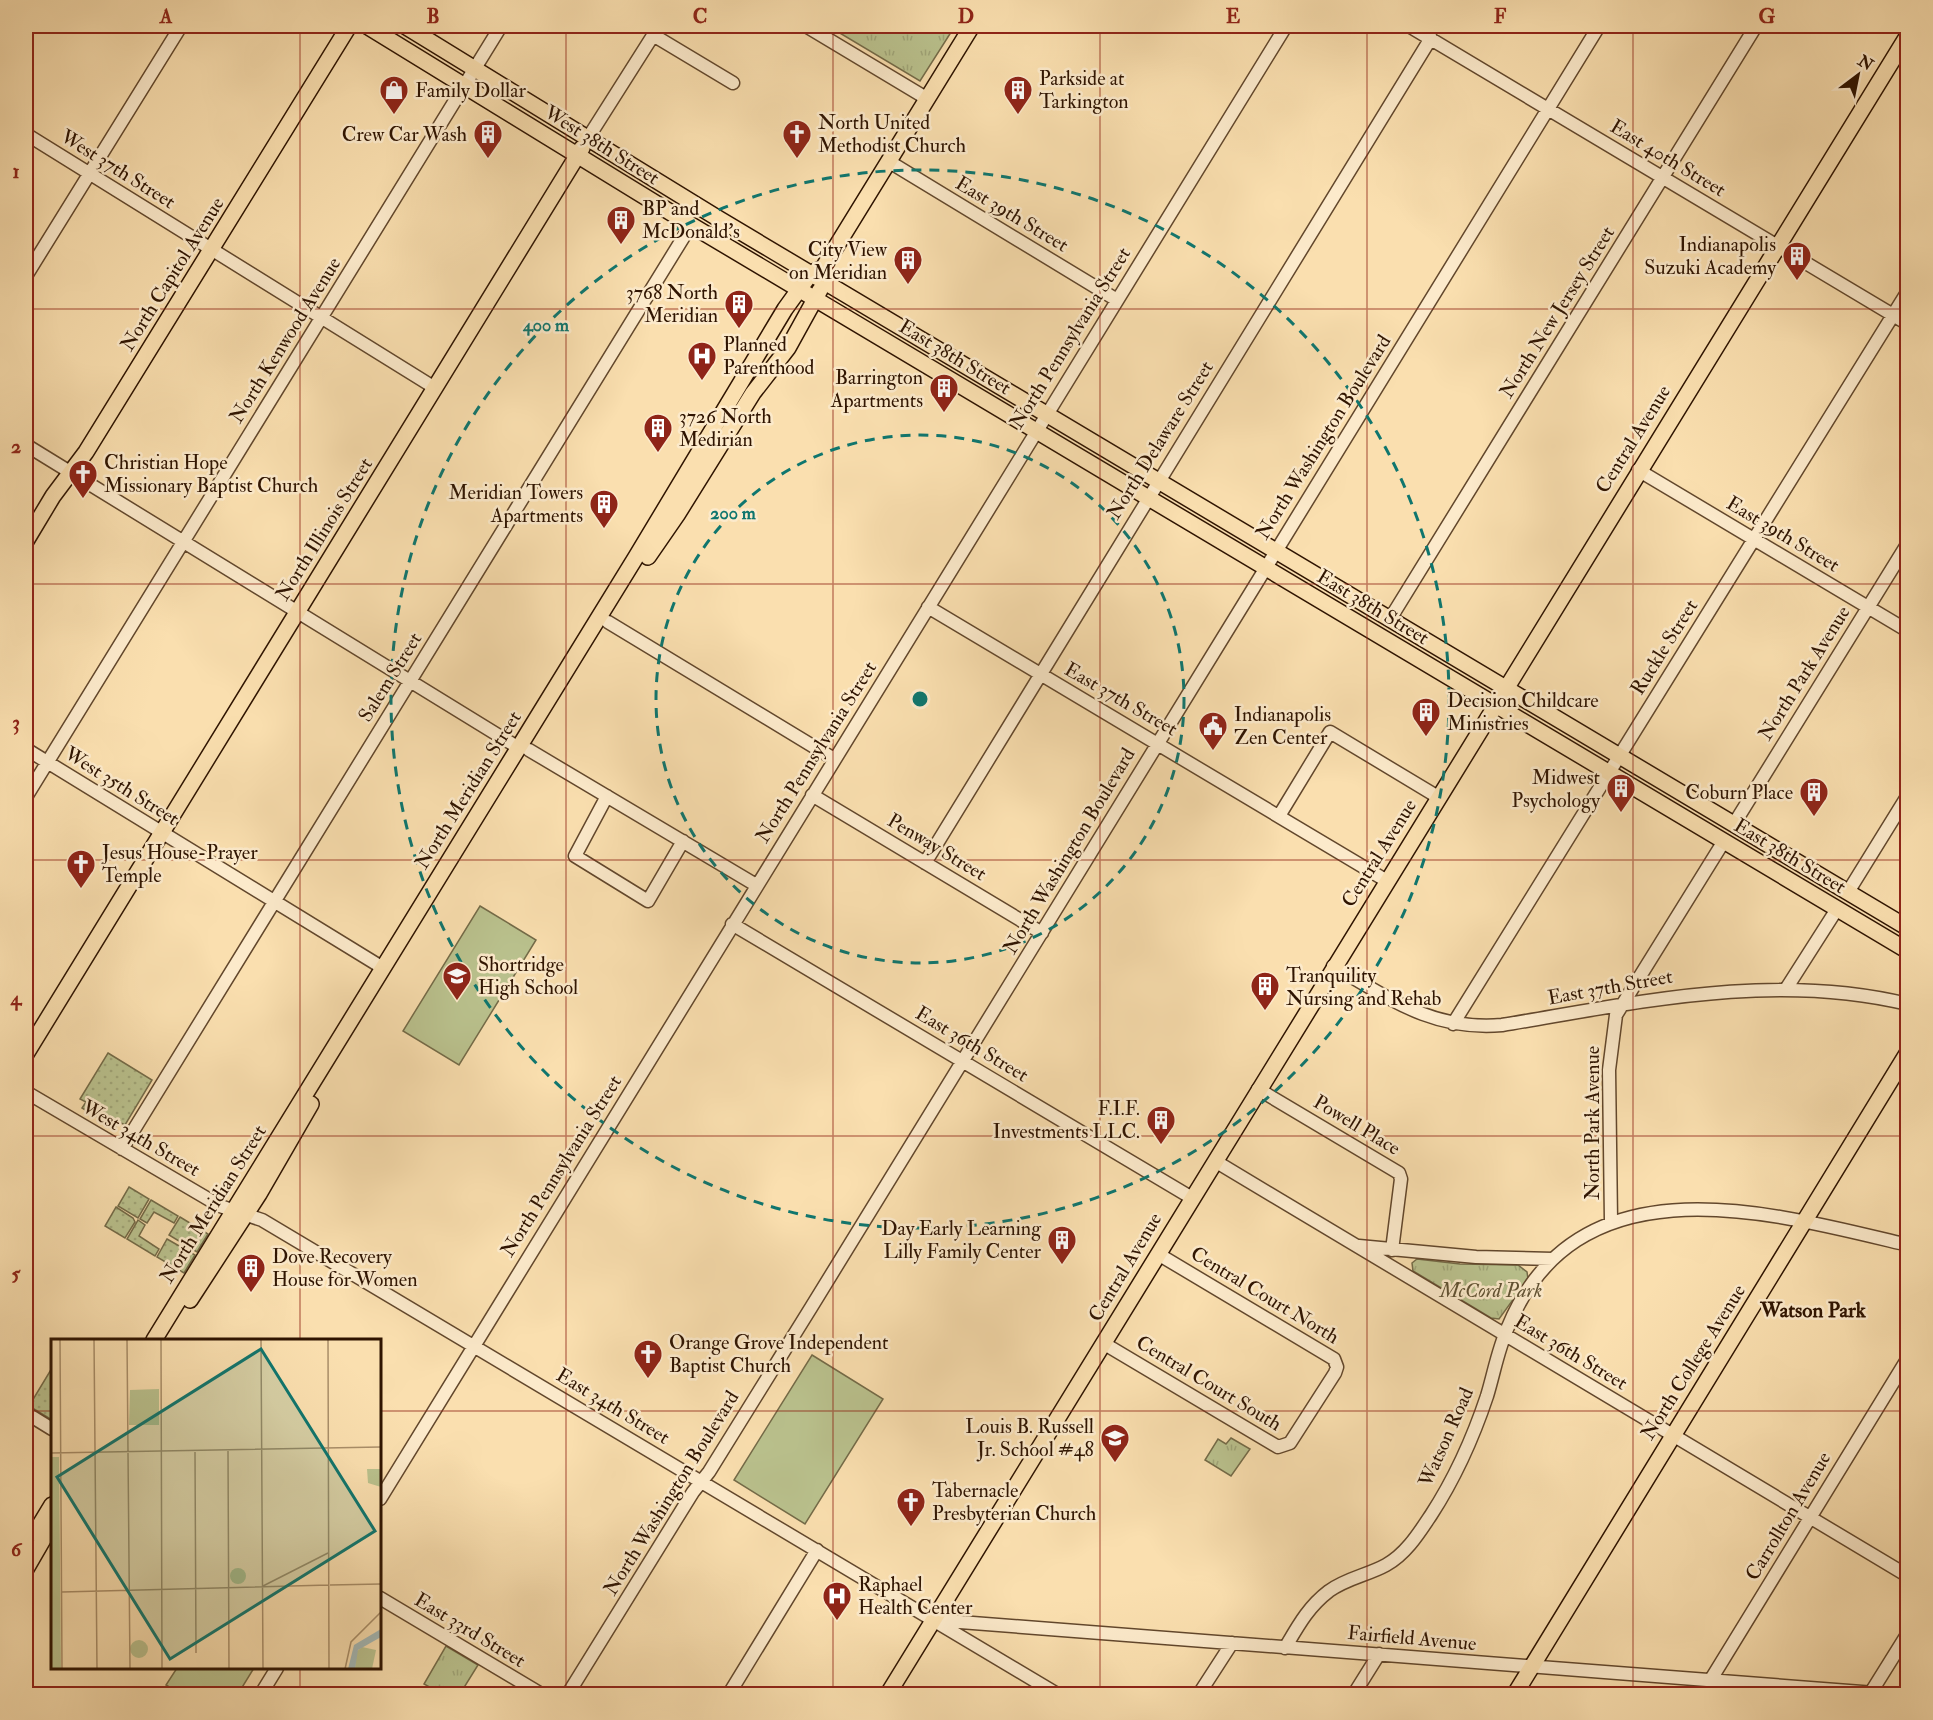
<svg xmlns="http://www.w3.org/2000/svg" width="1933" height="1720" viewBox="0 0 1933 1720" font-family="'IM FELL Double Pica',serif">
	<defs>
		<pattern id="grass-dots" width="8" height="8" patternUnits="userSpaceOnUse" patternTransform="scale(1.5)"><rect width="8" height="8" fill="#bac28e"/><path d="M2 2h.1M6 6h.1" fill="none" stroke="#a0a679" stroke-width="1.8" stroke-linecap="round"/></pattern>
		<pattern id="park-tufts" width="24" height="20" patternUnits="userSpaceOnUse" patternTransform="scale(1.5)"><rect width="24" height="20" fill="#bac28e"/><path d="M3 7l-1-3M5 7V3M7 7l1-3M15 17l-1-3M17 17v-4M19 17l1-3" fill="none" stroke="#a0a679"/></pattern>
	</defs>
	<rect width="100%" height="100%" fill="#fadfaf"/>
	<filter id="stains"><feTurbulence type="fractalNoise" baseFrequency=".00333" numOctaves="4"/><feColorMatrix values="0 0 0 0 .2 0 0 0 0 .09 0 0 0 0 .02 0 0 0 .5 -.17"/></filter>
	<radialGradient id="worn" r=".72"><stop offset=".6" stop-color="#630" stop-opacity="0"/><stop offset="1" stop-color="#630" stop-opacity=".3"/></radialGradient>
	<!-- grass -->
	<path fill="url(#grass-dots)" stroke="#746b48" stroke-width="1.5" d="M108 1053 152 1080 125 1125 119 1122 115 1128 82 1108 86 1102 80 1099Z
		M129 1187 149 1199 138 1218 118 1206Z
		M151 1200 178 1216 174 1223 154 1212 147 1223 140 1219Z
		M116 1207 133 1218 135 1222 125 1238 105 1226Z
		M180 1217 208 1234 197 1252 169 1235Z
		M138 1220 145 1225 139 1236 159 1249 155 1256 127 1239Z
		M167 1239 195 1255 184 1273 157 1257Z
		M52 1368V1420L29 1406Z"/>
	<!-- park -->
	<path fill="url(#park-tufts)" stroke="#746b48" stroke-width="1.5" d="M828 26H955L920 81Z
		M1417 1259 1460 1264 1518 1265 1527 1272 1528 1279 1499 1319 1491 1318 1413 1271 1412 1263Z
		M1231 1438 1250 1449 1231 1476 1205 1460 1218 1439 1226 1444Z
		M446 1646 478 1665 460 1694H442L424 1684Z"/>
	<!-- pitch -->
	<path fill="#bac28e" stroke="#746b48" stroke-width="1.5" d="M480 906 536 940 459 1065 403 1031Z
		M812 1355 883 1399 805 1524 734 1480Z
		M177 1668H254L238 1694H181L166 1685Z"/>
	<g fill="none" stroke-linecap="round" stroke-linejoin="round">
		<!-- minor casing -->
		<g stroke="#62472c" stroke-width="15">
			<path id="minor" d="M806 26 926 98
				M1409 26 1908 324
				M26 27V26
				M653 35 733 83
				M26 134 435 388
				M588 138 659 26
				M888 161 1117 300
				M26 276 181 26
				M26 445 519 748
				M1638 470 1908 631
				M928 607 1387 881
				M1390 619 1756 26
				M608 622 834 759
				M26 749 383 968
				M529 750 756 885
				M812 795 1042 933
				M607 796 575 856 648 901 683 841
				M26 797 501 26
				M1279 816 1330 732 1438 797
				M1734 824 1908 543
				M925 863 1431 38
				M1848 892 1908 795
				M732 924 1192 1198
				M1333 966C1390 999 1434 1031 1502 1025 1636 1003 1772 971 1908 1004
				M1786 989 1837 909
				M1453 1024 1908 291
				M1258 1089 1399 1173 1401 1179 1392 1250
				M26 1092 220 1206 262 1220 1057 1694
				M122 1149 691 225
				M1215 1161 1908 1576
				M1611 1221 1609 1070 1616 1015 1724 841
				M1359 1246 1476 1257 1553 1259
				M1103 1343 1278 1447 1290 1443 1335 1373 1337 1367 1334 1359 1158 1254
				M26 1413 52 1429
				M380 1499 1286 26
				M380 1598 541 1694
				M934 1620 1888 1694
				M1285 1648C1298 1626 1308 1607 1329 1591 1347 1578 1368 1575 1386 1565 1406 1554 1419 1533 1431 1515 1455 1478 1473 1438 1487 1396 1494 1373 1498 1349 1508 1327 1578 1157 1770 1212 1908 1245
				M261 1694 277 1668
				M568 1694 693 1492 709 1472 812 1306 1599 26
				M729 1694 817 1550
				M1199 1694 1232 1643
				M1354 1694 1379 1654
				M1702 1694 1908 1358
				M1870 1694 1908 1633"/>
		</g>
		<!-- major casing -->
		<g stroke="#2f1401" stroke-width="18">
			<path id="major" d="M367 26 691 225 1908 951
				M405 26 719 219 1908 928
				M26 541 53 496 86 452 349 26
				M648 557 677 515 753 393 788 348 820 290
				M26 1054 582 148
				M190 1300 259 1194 311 1104
				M154 1340 636 557 785 309 811 273 823 268 972 26
				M35 1533 52 1505
				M26 1569 52 1524
				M888 1694 1908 35
				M1515 1694 1908 1052"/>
		</g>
		<!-- minor -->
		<use href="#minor" stroke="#fceacb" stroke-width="12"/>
		<!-- major -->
		<use href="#major" stroke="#fadfaf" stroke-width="15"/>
	</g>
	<!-- grid -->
	<path fill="none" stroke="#8f2418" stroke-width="1.5" stroke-opacity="0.55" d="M300 26V1340M566 26V1694M833 26V1694M1100 26V1694M1367 26V1694M1633 26V1694M26 309H1908M26 584H1908M26 860H1908M26 1136H1908M26 1411H52M380 1411H1908M300 1668V1694"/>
	<!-- distance rings -->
	<g fill="none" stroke="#0f766e" stroke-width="3" stroke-dasharray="10 8">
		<circle cx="920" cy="699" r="264"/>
		<circle cx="920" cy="699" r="529"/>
	</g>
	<!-- icons -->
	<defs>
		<g id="shop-pin" transform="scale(1.5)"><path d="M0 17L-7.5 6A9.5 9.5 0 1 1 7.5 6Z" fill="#8f2418" stroke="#fceacb"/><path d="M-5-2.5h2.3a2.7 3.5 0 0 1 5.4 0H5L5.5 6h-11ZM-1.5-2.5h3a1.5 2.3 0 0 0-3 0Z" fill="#fff"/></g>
		<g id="building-pin" transform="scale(1.5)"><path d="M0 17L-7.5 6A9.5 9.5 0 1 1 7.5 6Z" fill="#8f2418" stroke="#fceacb"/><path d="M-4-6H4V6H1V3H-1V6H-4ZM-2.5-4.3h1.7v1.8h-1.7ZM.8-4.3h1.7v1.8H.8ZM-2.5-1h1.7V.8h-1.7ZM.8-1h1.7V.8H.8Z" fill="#fff"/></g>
		<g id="church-pin" transform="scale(1.5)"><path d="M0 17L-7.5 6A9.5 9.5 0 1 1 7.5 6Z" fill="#8f2418" stroke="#fceacb"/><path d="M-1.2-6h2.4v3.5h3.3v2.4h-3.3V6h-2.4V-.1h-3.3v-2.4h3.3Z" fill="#fff"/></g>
		<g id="hospital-pin" transform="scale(1.5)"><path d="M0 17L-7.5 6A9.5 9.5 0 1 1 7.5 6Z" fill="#8f2418" stroke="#fceacb"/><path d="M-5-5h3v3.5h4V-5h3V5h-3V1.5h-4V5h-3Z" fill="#fff"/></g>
		<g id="civic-pin" transform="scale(1.5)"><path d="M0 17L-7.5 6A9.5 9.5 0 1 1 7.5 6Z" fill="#8f2418" stroke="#fceacb"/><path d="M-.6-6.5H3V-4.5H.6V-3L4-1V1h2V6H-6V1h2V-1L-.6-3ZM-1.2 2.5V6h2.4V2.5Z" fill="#fff"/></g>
		<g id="school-pin" transform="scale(1.5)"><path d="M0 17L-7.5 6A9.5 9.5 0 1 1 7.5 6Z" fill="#8f2418" stroke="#fceacb"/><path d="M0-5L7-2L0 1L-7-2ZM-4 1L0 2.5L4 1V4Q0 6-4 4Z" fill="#fff"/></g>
	</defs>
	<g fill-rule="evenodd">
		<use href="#shop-pin" x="394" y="90"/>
		<use href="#building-pin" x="1018" y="90"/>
		<use href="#building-pin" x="488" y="134"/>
		<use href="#church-pin" x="797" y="134"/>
		<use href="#building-pin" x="621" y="220"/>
		<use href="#building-pin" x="1797" y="256"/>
		<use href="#building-pin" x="908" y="260"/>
		<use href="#building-pin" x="739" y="304"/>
		<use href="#hospital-pin" x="702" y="356"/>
		<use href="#building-pin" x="944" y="388"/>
		<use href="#building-pin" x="658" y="428"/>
		<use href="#church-pin" x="83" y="474"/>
		<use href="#building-pin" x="604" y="504"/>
		<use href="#building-pin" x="1426" y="712"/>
		<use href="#civic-pin" x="1213" y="726"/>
		<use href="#building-pin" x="1621" y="788"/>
		<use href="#building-pin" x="1814" y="792"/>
		<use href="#church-pin" x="81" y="864"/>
		<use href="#school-pin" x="457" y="976"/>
		<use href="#building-pin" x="1265" y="986"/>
		<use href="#building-pin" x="1161" y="1120"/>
		<use href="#building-pin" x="1062" y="1240"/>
		<use href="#building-pin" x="251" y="1268"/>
		<use href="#church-pin" x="648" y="1354"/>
		<use href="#school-pin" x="1115" y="1438"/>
		<use href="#church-pin" x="911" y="1502"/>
		<use href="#hospital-pin" x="837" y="1596"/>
	</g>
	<g text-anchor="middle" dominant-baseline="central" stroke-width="5" stroke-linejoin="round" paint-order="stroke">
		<!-- poi labels -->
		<g font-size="20" fill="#2f1401" stroke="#fceacb" text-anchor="start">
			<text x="1039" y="78">Parkside at<tspan x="1039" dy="23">Tarkington</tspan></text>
			<text x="415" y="90">Family Dollar</text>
			<text x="818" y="122">North United<tspan x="818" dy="23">Methodist Church</tspan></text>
			<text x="467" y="134" text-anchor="end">Crew Car Wash</text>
			<text x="642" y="208">BP and<tspan x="642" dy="23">McDonald's</tspan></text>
			<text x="1776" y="244" text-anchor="end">Indianapolis<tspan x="1776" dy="23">Suzuki Academy</tspan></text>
			<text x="887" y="249" text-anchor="end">City View<tspan x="887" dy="23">on Meridian</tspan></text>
			<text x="718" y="292" text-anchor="end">3768 North<tspan x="718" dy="23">Meridian</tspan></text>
			<text x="723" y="344">Planned<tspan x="723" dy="23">Parenthood</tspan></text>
			<text x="923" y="377" text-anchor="end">Barrington<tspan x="923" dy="23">Apartments</tspan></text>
			<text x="679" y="416">3726 North<tspan x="679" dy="23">Medirian</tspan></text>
			<text x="104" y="462">Christian Hope<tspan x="104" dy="23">Missionary Baptist Church</tspan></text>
			<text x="583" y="492" text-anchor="end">Meridian Towers<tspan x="583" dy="23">Apartments</tspan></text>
			<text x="1447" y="700">Decision Childcare<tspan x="1447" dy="23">Ministries</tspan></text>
			<text x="1234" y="714">Indianapolis<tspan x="1234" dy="23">Zen Center</tspan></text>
			<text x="1600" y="777" text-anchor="end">Midwest<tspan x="1600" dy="23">Psychology</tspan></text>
			<text x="1793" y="792" text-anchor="end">Coburn Place</text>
			<text x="102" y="852">Jesus House-Prayer<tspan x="102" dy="23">Temple</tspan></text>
			<text x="478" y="964">Shortridge<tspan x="478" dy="23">High School</tspan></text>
			<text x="1286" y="975">Tranquility<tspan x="1286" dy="23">Nursing and Rehab</tspan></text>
			<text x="1140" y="1108" text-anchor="end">F.I.F.<tspan x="1140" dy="23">Investments LLC.</tspan></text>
			<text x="1041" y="1228" text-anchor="end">Day Early Learning<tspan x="1041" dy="23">Lilly Family Center</tspan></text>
			<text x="272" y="1256">Dove Recovery<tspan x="272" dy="23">House for Women</tspan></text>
			<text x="669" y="1342">Orange Grove Independent<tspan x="669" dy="23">Baptist Church</tspan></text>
			<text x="1094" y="1426" text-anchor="end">Louis B. Russell<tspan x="1094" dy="23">Jr. School #48</tspan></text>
			<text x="932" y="1490">Tabernacle<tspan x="932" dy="23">Presbyterian Church</tspan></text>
			<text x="858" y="1584">Raphael<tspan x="858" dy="23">Health Center</tspan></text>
		</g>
		<!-- street labels -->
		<g font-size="20" fill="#2f1401" stroke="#fceacb">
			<text transform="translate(602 145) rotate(32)">West 38th Street</text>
			<text transform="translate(1668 158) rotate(31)">East 40th Street</text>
			<text transform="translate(118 169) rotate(32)">West 37th Street</text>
			<text transform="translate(1012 214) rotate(31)">East 39th Street</text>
			<text transform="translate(172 274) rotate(-58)">North Capitol Avenue</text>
			<text transform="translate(1557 312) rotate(-58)">North New Jersey Street</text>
			<text transform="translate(1070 338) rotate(-58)">North Pennsylvania Street</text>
			<text transform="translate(285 340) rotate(-58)">North Kenwood Avenue</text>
			<text transform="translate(955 357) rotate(31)">East 38th Street</text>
			<text transform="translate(1323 437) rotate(-58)">North Washington Boulevard</text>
			<text transform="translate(1633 439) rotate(-58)">Central Avenue</text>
			<text transform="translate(1160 440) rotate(-58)">North Delaware Street</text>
			<text transform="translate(324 529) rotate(-58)">North Illinois Street</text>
			<text transform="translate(1783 534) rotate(31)">East 39th Street</text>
			<text transform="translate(1373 607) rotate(31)">East 38th Street</text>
			<text transform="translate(1664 647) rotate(-58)">Ruckle Street</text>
			<text transform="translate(1804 673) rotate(-58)">North Park Avenue</text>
			<text transform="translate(390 677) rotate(-58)">Salem Street</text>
			<text transform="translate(1121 699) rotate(30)">East 37th Street</text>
			<text transform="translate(816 752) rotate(-58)">North Pennsylvania Street</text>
			<text transform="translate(122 786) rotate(32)">West 35th Street</text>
			<text transform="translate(468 790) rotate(-58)">North Meridian Street</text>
			<text transform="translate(937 847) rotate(31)">Penway Street</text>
			<text transform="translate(1069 851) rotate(-59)">North Washington Boulevard</text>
			<text transform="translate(1379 853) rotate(-58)">Central Avenue</text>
			<text transform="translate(1790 856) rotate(31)">East 38th Street</text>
			<text transform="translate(1610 987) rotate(-10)">East 37th Street</text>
			<text transform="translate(972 1044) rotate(31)">East 36th Street</text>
			<text transform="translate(1592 1123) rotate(-90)">North Park Avenue</text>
			<text transform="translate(1357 1125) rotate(31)">Powell Place</text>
			<text transform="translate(141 1138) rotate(30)">West 34th Street</text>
			<text transform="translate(561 1166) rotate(-58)">North Pennsylvania Street</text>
			<text transform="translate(213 1204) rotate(-58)">North Meridian Street</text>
			<text transform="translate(1125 1267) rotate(-59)">Central Avenue</text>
			<text transform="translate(1265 1295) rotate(31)">Central Court North</text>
			<text transform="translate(1571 1352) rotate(31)">East 36th Street</text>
			<text transform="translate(1693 1362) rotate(-58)">North College Avenue</text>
			<text transform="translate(1209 1383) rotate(31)">Central Court South</text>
			<text transform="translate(613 1406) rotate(31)">East 34th Street</text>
			<text transform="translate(1446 1437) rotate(-66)">Watson Road</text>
			<text transform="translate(671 1493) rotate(-58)">North Washington Boulevard</text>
			<text transform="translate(1788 1516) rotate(-59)">Carrollton Avenue</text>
			<text transform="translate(470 1630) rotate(31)">East 33rd Street</text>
			<text transform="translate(1412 1638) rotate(5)">Fairfield Avenue</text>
		</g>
		<!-- park labels -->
		<g font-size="20" font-style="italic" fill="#605132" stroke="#fceacb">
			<text x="1491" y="1290">McCord Park</text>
		</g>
		<!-- neighbourhood labels -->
		<g font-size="21" font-weight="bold" fill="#2f1401" stroke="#fceacb">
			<text x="1813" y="1310">Watson Park</text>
		</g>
	</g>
	<!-- overview -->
	<g transform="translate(51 1339)">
		<rect width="330" height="330" fill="#fadfaf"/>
		<path d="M311 308 325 311 321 330H304L305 313Z" fill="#bac28e"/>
		<path d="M0 118H8L10 329H0Z" fill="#bac28e"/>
		<path d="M108 50V86H78L79 51ZM316 130H330V148L317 144ZM79 310a9 9 0 1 1 18 0a9 9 0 1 1-18 0Z" fill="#bac28e"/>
		<path d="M179 237a8 8 0 1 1 16 0a8 8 0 1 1-16 0Z" fill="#bac28e"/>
		<path d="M330 290V298L307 311 304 330H297L303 306Z" fill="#a4b9b7"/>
		<path fill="none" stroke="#a98e69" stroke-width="1.5" d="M9 0 11 330M43 0 46 330M76 0 77 113M110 0 111 330M210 0 212 330M277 0 278 330M177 112 178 330M144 113 145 314M0 114 330 108M77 114 79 330M279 246 330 245M212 247 277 214M11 253 278 246M294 330 300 303 330 273"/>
		<path fill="#0f766e" fill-opacity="0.15" stroke="#0f766e" stroke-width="3" d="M210 10 324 192 119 320 6 138Z"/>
		<rect width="330" height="330" fill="none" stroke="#2f1401" stroke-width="3"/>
	</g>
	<circle cx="920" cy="699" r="9" fill="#0f766e" stroke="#fceacb" stroke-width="3"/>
	<g font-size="18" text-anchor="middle" font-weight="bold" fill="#0f766e" stroke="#fceacb" stroke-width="5" stroke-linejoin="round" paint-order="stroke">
		<text x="546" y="331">400 m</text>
		<text x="733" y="519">200 m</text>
	</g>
	<!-- margin -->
	<rect width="1933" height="1720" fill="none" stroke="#fadfaf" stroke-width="66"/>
	<!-- north arrow -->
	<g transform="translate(1858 75) rotate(32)" stroke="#fceacb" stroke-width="4.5" paint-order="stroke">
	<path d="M0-4.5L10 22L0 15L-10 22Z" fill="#2f1401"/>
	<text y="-9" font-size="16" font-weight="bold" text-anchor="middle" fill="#2f1401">N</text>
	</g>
	<rect x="33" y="33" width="1867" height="1654" fill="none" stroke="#8f2418" stroke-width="2"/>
	<g font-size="20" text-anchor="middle" font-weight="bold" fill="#8f2418">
		<text x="166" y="23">A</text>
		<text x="433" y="23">B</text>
		<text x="700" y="23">C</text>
		<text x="966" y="23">D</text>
		<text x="1233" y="23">E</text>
		<text x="1500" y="23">F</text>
		<text x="1767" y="23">G</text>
		<text x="16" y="178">1</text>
		<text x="16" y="453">2</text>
		<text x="16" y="729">3</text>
		<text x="16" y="1005">4</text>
		<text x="16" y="1280">5</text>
		<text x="16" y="1556">6</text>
	</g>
	<rect width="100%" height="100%" filter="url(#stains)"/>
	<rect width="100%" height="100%" fill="url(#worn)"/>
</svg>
